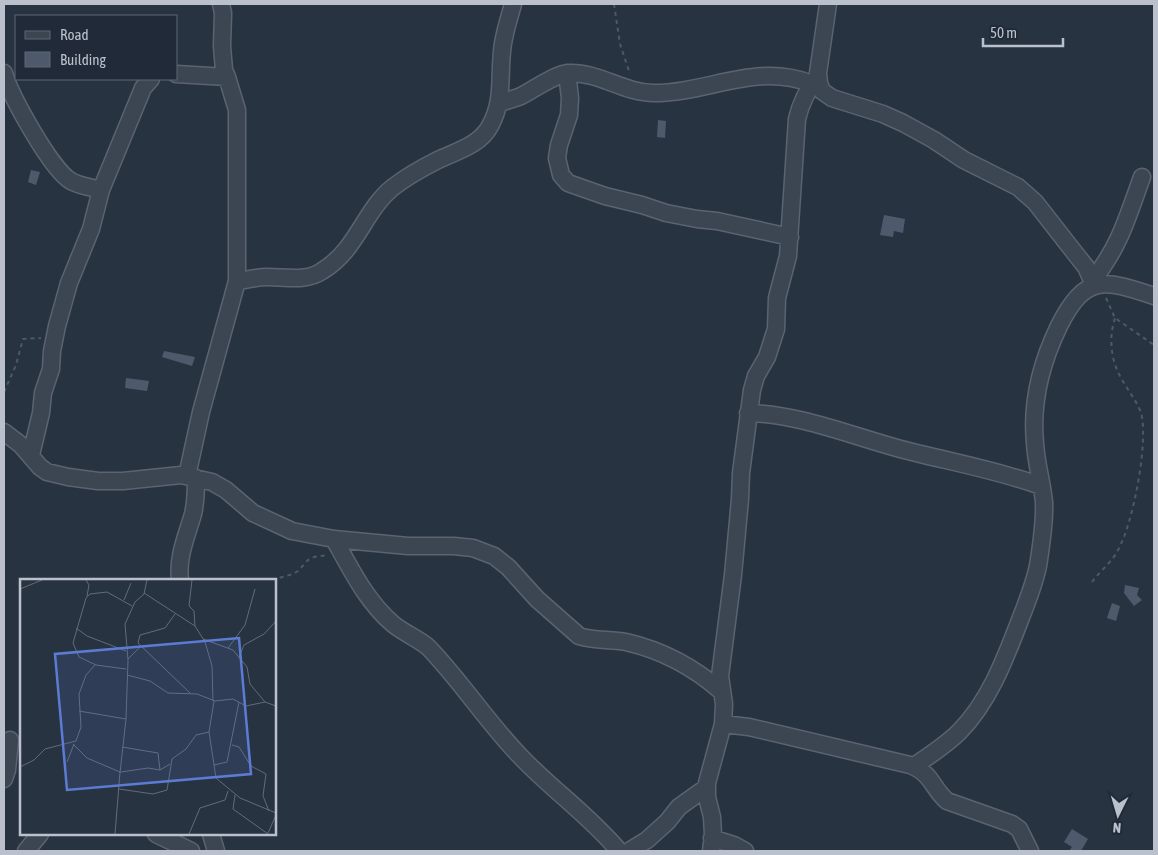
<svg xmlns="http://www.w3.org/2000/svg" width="1158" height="855" viewBox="0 0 1158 855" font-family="'Asap Condensed',sans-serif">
	<rect width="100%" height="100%" fill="#283342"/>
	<!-- building -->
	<path fill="#4e5a6b" d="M658 120 666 121 665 138 657 137Z
		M31 170 40 172 36 185 28 182Z
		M884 215 905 219 903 233 894 231 893 237 880 235Z
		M164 351 195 357 192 366 162 357Z
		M126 378 149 381 147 391 125 388Z
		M1125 585 1139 588 1137 595 1142 600 1134 606 1124 593Z
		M1112 603 1120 606 1116 621 1107 618Z
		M1072 829 1088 839 1081 851H1069L1072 847 1064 842Z"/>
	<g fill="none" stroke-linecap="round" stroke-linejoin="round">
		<!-- minor casing -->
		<g stroke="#5b6370" stroke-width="19">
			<path id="minor" d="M828 4 818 73 819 83 822 91 832 98 883 114 903 123 934 140 964 160 1018 187 1035 202 1078 257 1086 267 1094 285
				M4 73C10 95 52 171 71 181 79 186 91 187 101 190
				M567 73 570 98 569 115 559 145 557 158 561 175 568 183 605 196 642 205 666 213 697 219 717 221 790 237
				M176 74 227 77
				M499 103C506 101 514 99 521 96 533 90 557 73 569 73 599 72 624 93 654 93 709 93 756 62 812 84
				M237 281C247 280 257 277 267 277 286 277 306 282 322 271 357 250 364 211 392 188 406 177 422 168 438 160 457 151 480 145 490 126 504 101 499 78 502 52 503 36 509 19 513 4
				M1092 281C1120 246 1127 218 1142 177
				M748 413C799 414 849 435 897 448 945 461 994 469 1041 486
				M4 432 21 445 40 467 47 472 68 477 98 481H123L181 475 212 482 226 490 253 513 292 531 334 539 408 546H454L473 548 494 556 508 567 537 599 579 636C594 641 610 639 626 642 661 650 695 668 722 692
				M31 455 41 413 43 393 51 369 52 351 57 326 69 283 91 229 101 190 143 88 151 79
				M187 476 201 412 237 281V110L227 77 224 70 222 46 223 13 221 4
				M334 539C351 569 366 601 393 624 404 633 417 638 428 647 461 681 487 722 520 756 551 789 590 816 619 851
				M180 580C177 557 187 535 193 514 196 502 196 489 196 478
				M723 724 749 727 910 765C933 774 931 787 947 801L1012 824 1019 829 1030 851
				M914 766C929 756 946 745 959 732 989 702 1005 659 1020 620 1027 602 1034 585 1038 566 1041 546 1045 523 1044 502 1042 482 1036 463 1035 443 1031 401 1041 363 1059 326 1085 274 1104 279 1154 296
				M4 779 7 770 10 740
				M156 834 191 851
				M211 834 216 851
				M712 838 734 845 745 851
				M26 851 40 834
				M629 851 647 840 667 822 679 807 707 787
				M711 851 713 835 712 817 707 797V783L723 724 724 704 720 676 733 575 740 499 741 473 752 390 756 376 767 357 776 329 777 298 788 256 797 119C801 102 807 90 818 76"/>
		</g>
		<!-- path -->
		<path stroke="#485d60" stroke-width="2" stroke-dasharray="4 4" stroke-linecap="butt" d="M614 4 620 44 630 74
			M1106 298 1115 318 1154 345
			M4 392 16 365 23 339 41 338
			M272 580 293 574 298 571 308 560 314 557 328 555
			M1092 582C1100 571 1112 562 1118 550 1133 524 1149 441 1141 413 1137 402 1130 393 1124 383 1111 363 1108 340 1115 318"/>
		<!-- minor -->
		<use href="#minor" stroke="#3c4552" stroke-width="16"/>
	</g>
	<!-- overview -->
	<g transform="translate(20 579)">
		<rect width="256" height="256" fill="#283342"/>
		<path fill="none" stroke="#626b79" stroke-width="1" d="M66 1 69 6 67 17M172 1 169 27 174 32 175 47M0 10 22 1M124 14 175 47 185 63 192 87 193 122M256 19V36M104 21 111 4M155 35 145 49 120 56 118 64 170 114M56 49 67 57 106 72M183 60 213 71 227 88 230 105 245 123M208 69 225 46 235 10M219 78 224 66 244 55 256 42M108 80 120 68M106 90 76 86 59 78 53 64 66 19 70 15 87 13 112 27M107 96 130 102 148 114 177 115 195 122 213 120 226 127 245 123 256 127M194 122 189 153 196 199 220 219 256 234M59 132 106 140M53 165 67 179 100 193 95 255M212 166 219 168 231 187 246 195 243 217 249 232M102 168 138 174 140 191M47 183 54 165M194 186 207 183 219 123M0 188 14 181 25 170 56 162 61 148 59 115 66 96 75 86M101 193 128 189 140 191 150 185M100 194 106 140 108 81 105 45 115 23 124 15 127 1M99 210 133 215 147 211 152 180 166 170 176 156 189 153M215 216 213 230 248 255M248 254 256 236M169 255 180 229 205 221 208 212"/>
		<path fill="#5c7cd3" fill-opacity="0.15" stroke="#5c7cd3" stroke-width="2.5" d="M219 59 231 195 47 211 35 75Z"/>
		<rect width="256" height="256" fill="none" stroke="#bac0cc" stroke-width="2.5"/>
	</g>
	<!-- border -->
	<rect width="1158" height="855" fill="none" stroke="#bac0cc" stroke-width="10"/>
	<!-- legend -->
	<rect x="15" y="15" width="162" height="65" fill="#212a38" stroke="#5e6673"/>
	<rect x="25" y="31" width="25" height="8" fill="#3c4552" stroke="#5e6673"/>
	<text x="60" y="40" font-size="15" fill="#bac0cc">Road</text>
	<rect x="25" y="52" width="25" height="15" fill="#4e5a6b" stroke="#5e6673"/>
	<text x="60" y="65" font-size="15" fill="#bac0cc">Building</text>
	<!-- north arrow -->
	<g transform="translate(1118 815) rotate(185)" stroke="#212a38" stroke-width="4" paint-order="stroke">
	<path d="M0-4L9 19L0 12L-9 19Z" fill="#bac0cc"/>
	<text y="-8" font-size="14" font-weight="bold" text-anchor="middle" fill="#bac0cc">N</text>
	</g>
	<!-- scale -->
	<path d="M983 38v8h80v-8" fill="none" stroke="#bac0cc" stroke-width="2.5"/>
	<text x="990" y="38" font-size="15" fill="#bac0cc" stroke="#212a38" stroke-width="4" paint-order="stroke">50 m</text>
</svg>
